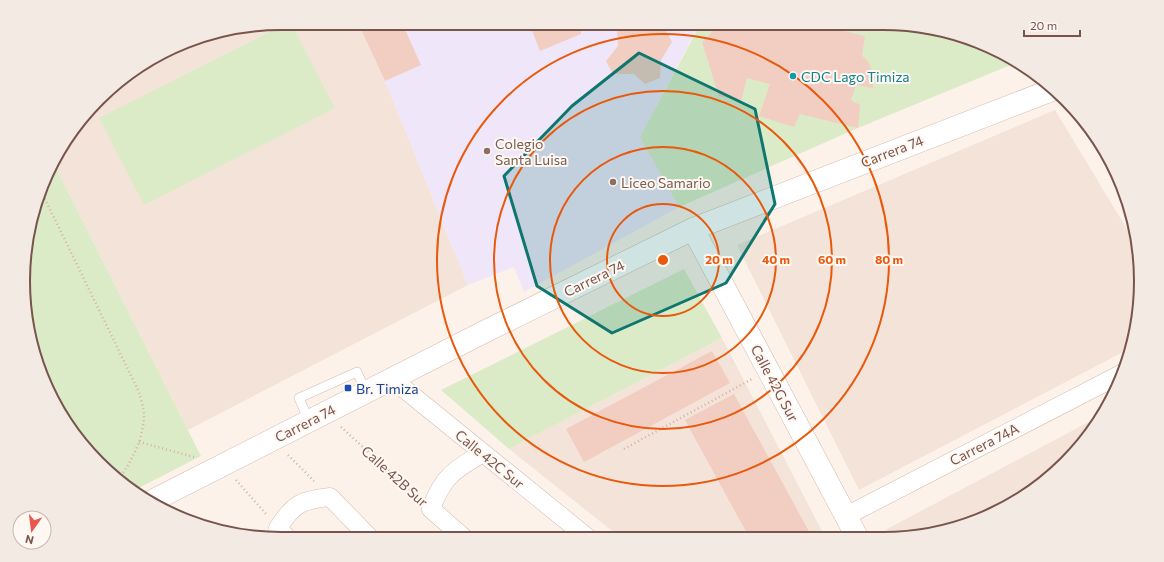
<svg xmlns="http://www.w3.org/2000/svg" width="1164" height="562" viewBox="0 0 1164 562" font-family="Commissioner,sans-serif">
	<rect width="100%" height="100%" fill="#fdf2ea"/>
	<!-- residential -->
	<path fill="#f4e3d8" d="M281 23H358L385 81 468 285 188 430 55 166 66 138 124 76 198 37Z
		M1055 110 1133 239 1141 281 1127 350 859 490 737 245Z
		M722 338 825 537 621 538 509 449Z
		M1100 416 1088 438 1040 486 982 519 917 537H891L887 529Z"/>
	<!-- education -->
	<path fill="#efe6f9" d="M358 23H700L640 137 679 207 524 292 514 267 468 285 385 81Z"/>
	<!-- green -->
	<path fill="#dcebc7" d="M287 23H291L335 108 144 205 99 118Z
		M701 23H883L982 43 1013 64 858 128 679 207 640 137Z
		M55 166 201 456 135 490 111 475 50 395 25 315 28 230Z
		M684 269 722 338 509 449 441 390Z"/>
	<!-- building -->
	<path fill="#f2cdc1" d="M358 23H402L421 65 385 81Z
		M529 23H580L581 34 540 51Z
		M622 23H638L645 29 665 28 672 42 661 60 660 78 645 84 634 74H613L606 61 618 46 617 26Z
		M721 23H834L836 29 865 36 862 56 868 61 873 73V88L856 85 851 100 860 105 858 128 800 114 794 127 759 116 770 84 747 78 741 101 719 96 702 42Z
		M712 351 730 383 584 462 566 429Z
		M734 394 812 537H749L685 420Z"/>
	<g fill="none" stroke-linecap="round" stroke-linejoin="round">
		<!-- lane casing -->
		<g stroke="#d2bbb1" stroke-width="10">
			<path id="lane" d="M309 421 299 398 357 372 366 392"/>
		</g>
		<!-- street casing -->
		<g stroke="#d2bbb1" stroke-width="19">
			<path id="street" d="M392 379 588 538
				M846 516 1123 373
				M464 538 431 509C443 476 454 470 483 453
				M288 539 278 528C294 503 302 500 330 497L371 539"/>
		</g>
		<!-- secondary casing -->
		<g stroke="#d5baaf" stroke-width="23">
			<path id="secondary" d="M693 229 857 537
				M152 501 484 332 693 229 1052 90"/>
		</g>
		<!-- path -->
		<path stroke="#d8b0a4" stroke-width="2.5" stroke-dasharray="1 3" stroke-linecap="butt" d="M43 195 139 392C141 399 144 409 144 416 143 440 132 461 118 480
			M341 427 418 497
			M139 442 194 457
			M624 449 752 379
			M288 455 314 481
			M98 458H101
			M236 480 266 514"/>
		<!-- lane -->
		<use href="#lane" stroke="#fff" stroke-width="9"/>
		<!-- street -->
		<use href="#street" stroke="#fff" stroke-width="18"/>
		<!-- secondary -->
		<use href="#secondary" stroke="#fff" stroke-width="22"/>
	</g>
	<!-- marked area -->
	<path fill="#0f766e" fill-opacity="0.2" stroke="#0f766e" stroke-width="3" stroke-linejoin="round" d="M639 53 755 109 775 204 726 283 612 333 537 286 504 176 572 106Z"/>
	<!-- distance rings -->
	<g fill="none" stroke="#e8590c" stroke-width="2">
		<circle cx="663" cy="260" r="56"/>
		<circle cx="663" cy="260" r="113"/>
		<circle cx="663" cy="260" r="169"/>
		<circle cx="663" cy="260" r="226"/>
	</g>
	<!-- markers -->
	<circle fill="#0f9aa8" stroke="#fff7f1" stroke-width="1.5" cx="793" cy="76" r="4"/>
	<g fill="#8d6e63" stroke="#fff7f1" stroke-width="1.5">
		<circle cx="487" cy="151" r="4"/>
		<circle cx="613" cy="182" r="4"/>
	</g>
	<rect fill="#1a4fb4" stroke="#fff7f1" stroke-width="1.5" x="344" y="384" width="8" height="8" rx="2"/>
	<g text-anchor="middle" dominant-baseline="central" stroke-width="4" stroke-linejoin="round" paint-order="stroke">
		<!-- culture labels -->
		<g font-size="14" fill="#0d838f" stroke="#fff7f1" text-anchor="start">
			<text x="801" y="76">CDC Lago Timiza</text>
		</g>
		<!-- education labels -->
		<g font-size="14" fill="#785e54" stroke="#fff7f1" text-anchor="start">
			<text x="495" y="143">Colegio<tspan x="495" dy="16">Santa Luisa</tspan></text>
			<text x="621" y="182">Liceo Samario</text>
		</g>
		<!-- street labels -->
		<g font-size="14" fill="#78554c" stroke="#fff7f1">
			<text transform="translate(892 151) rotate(-21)">Carrera 74</text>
			<text transform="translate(594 278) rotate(-26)">Carrera 74</text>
			<text transform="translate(775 383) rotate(62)">Calle 42G Sur</text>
			<text transform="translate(305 423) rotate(-27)">Carrera 74</text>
			<text transform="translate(984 444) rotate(-27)">Carrera 74A</text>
			<text transform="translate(490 459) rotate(39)">Calle 42C Sur</text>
			<text transform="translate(395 476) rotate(42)">Calle 42B Sur</text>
		</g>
		<!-- transit labels -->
		<g font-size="14" fill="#164399" stroke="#fff7f1" text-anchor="start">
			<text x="356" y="388">Br. Timiza</text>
		</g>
	</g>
	<!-- crop -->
	<path d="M0 0H1164V562H0ZM281 30H883A251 251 0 0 1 1134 281V281A251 251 0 0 1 883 532H281A251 251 0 0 1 30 281V281A251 251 0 0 1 281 30Z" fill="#f4eae4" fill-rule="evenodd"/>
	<path fill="none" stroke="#78554c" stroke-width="2" d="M281 30H883A251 251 0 0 1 1134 281V281A251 251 0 0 1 883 532H281A251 251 0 0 1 30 281V281A251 251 0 0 1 281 30Z"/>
	<circle cx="663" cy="260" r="6" fill="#e8590c" stroke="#fff7f1" stroke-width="2"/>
	<g font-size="12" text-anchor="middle" font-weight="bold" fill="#e8590c" stroke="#fff7f1" stroke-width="4" stroke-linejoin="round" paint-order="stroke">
		<text x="719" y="264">20 m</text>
		<text x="776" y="264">40 m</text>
		<text x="832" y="264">60 m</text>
		<text x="889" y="264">80 m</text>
	</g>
	<!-- north arrow -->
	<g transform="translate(32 530) rotate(194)"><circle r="19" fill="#fff7f1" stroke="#c9b6af"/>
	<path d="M0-3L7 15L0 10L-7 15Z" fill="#e55950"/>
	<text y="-6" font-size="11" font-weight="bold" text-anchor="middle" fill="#78554c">N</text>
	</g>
	<!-- scale -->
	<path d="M1024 30v6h56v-6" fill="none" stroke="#78554c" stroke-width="2"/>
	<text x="1030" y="30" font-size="12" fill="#78554c" stroke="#fff7f1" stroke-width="3" paint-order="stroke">20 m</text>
</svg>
